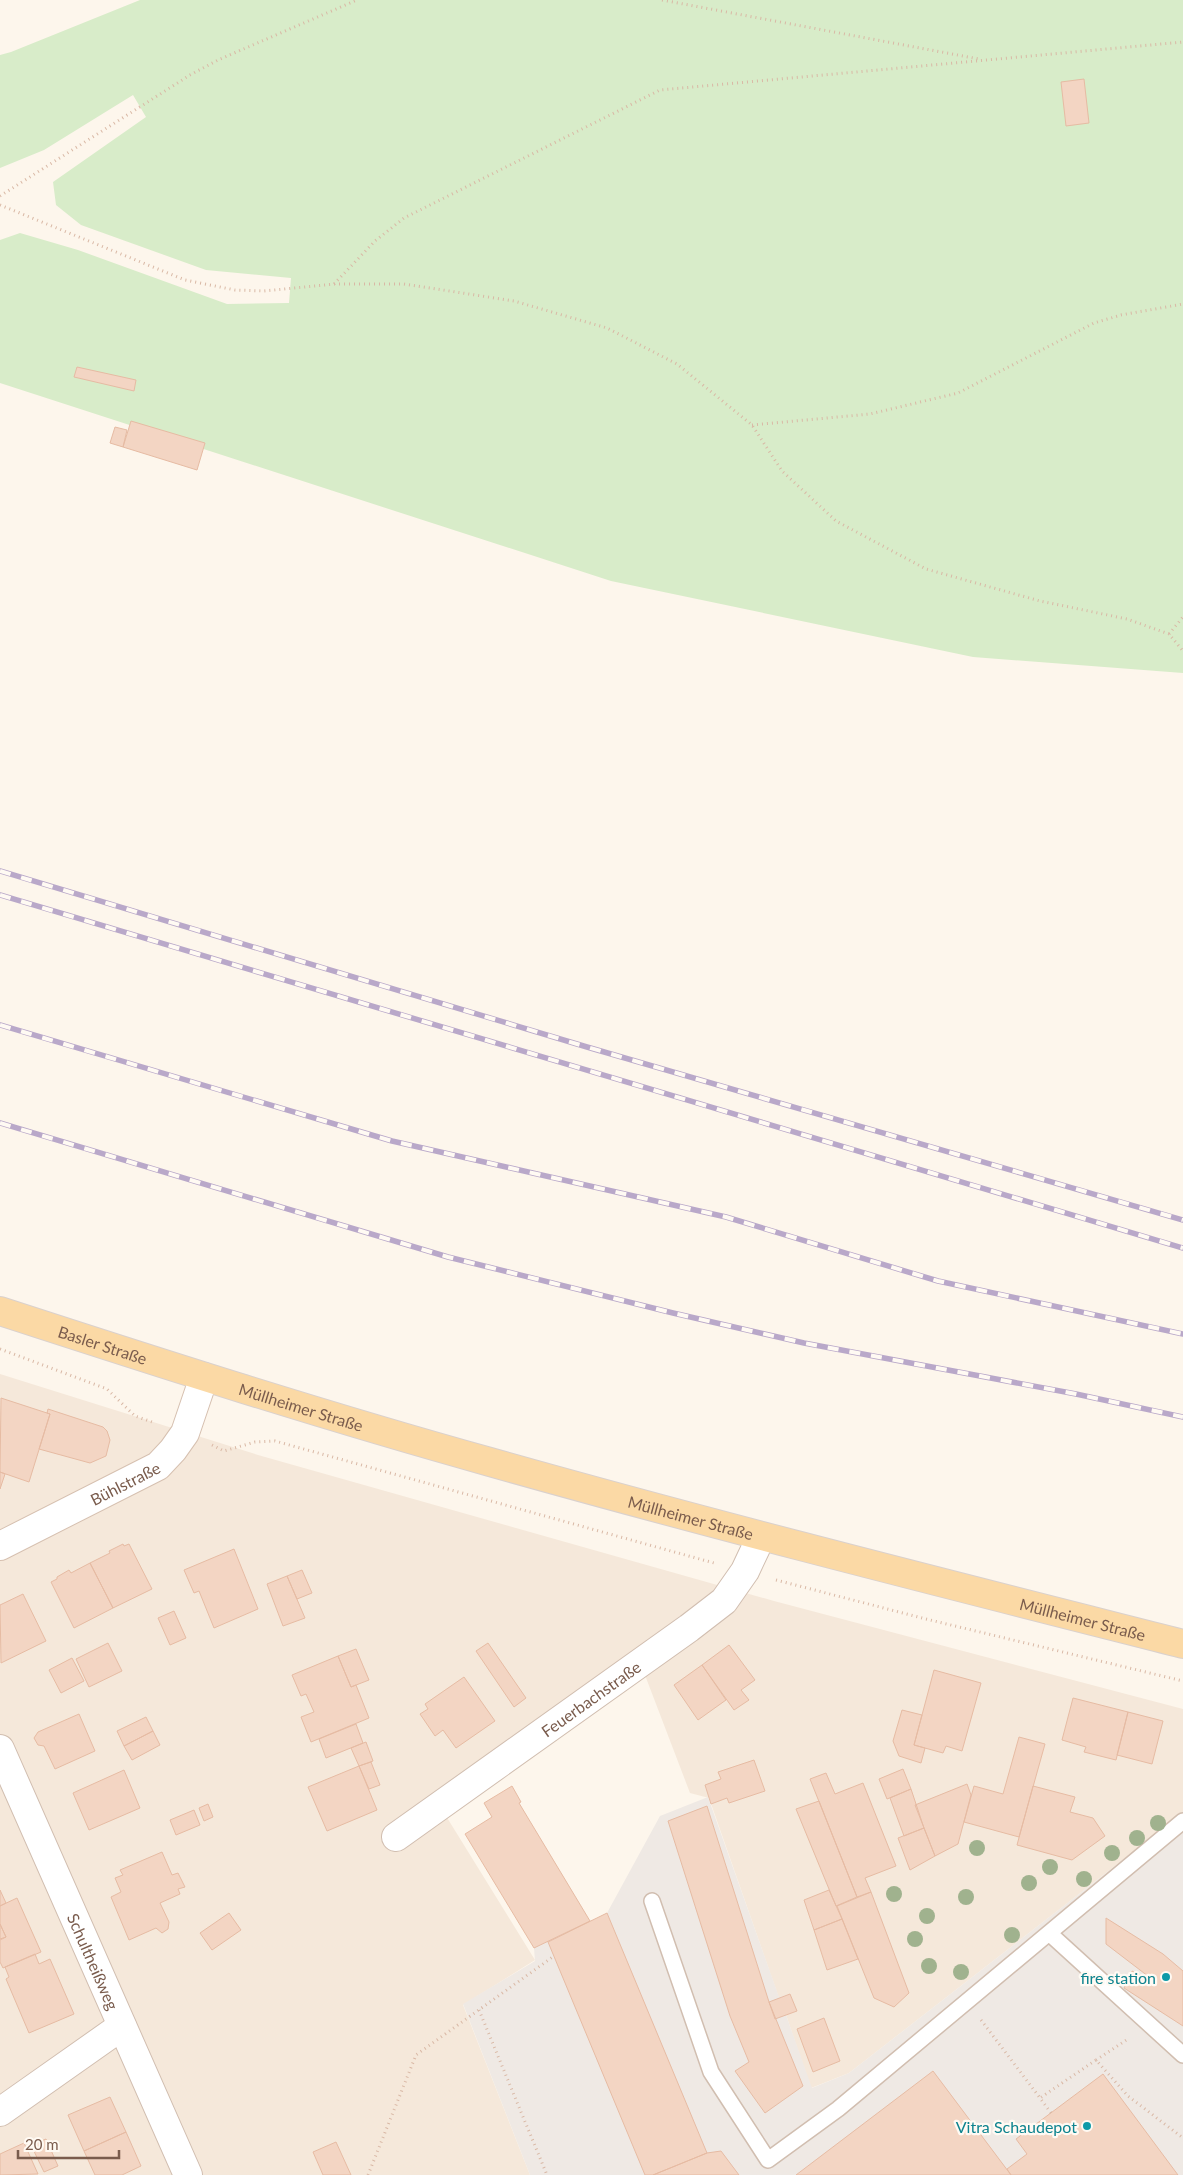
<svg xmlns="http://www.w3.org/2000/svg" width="1183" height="2175" viewBox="0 0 1183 2175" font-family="Lato,sans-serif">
	<rect width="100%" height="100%" fill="#fdf6ec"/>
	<!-- residential -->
	<path fill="#f5e8da" d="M0 1374 258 1455 774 1601 1183 1709V1813L849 2073 811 2088 786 2015 797 2011 790 1994 779 1998 709 1798 690 1793 635 1649 433 1795 535 1960 463 2005 530 2175H0Z"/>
	<!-- industrial -->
	<path fill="#efe9e4" d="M708 1797 779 1997 790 1994 797 2011 786 2015 812 2088 849 2073 1183 1813V2175H530L463 2004 535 1961 534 1948 607 1913 660 1816Z"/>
	<!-- green -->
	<path fill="#d8ecc9" d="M140 0H1183V673L973 657 611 581 0 383V240L20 233 78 250 227 304 289 303 291 278 206 270 81 225 56 205 53 182 146 117 133 95 44 150 0 168V55L11 52Z"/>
	<!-- building -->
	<path fill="#f3d5c3" stroke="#e6bba3" d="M1084 79 1089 123 1066 126 1061 82Z
		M77 367 136 380 134 391 74 377Z
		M131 421 205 443 197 470 123 447Z
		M115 427 127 430 123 447 110 443Z
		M1 1398 50 1414 29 1482 0 1472Z
		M48 1409 103 1427 107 1431 110 1440 106 1456 90 1463 39 1449 50 1414 47 1413Z
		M0 1472 5 1474 0 1489Z
		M123 1544 124 1546 129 1544 152 1589 113 1608 90 1563 110 1553 109 1551Z
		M234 1549 258 1609 214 1628 199 1591 194 1593 184 1570Z
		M90 1563 113 1608 74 1628 51 1582 57 1579V1577L69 1570 71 1573Z
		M302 1570 312 1593 297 1599 287 1576Z
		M287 1576 305 1618 283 1626 267 1584Z
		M23 1594 46 1641 1 1663 0 1605Z
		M174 1611 186 1638 170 1645 158 1618Z
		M108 1643 122 1671 89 1687 76 1659Z
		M488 1643 526 1698 514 1707 476 1651Z
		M729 1645 755 1680 741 1690 749 1700 734 1710 702 1665Z
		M356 1649 369 1680 351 1687 338 1656Z
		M338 1656 351 1687 356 1685 369 1718 311 1742 301 1717 314 1712 306 1694 301 1696 292 1675Z
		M72 1658 84 1681 61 1693 49 1670Z
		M702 1665 726 1700 698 1720 674 1685Z
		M934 1670 981 1683 962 1751 946 1746 943 1753 914 1745Z
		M464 1677 495 1721 456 1748 443 1730 435 1736 420 1714 428 1709 425 1704Z
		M1073 1698 1128 1712 1116 1760 1084 1752 1086 1747 1062 1740Z
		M902 1710 922 1715 914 1745 925 1748 921 1763 899 1756 893 1741Z
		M1128 1712 1163 1721 1152 1764 1117 1755Z
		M79 1714 95 1751 55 1769 44 1746 38 1745 34 1738 38 1732Z
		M146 1717 153 1731 124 1746 117 1731Z
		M356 1724 363 1743 326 1758 319 1739Z
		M153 1731 160 1745 132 1760 124 1746Z
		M1019 1737 1045 1744 1019 1837 964 1822 974 1786 1003 1794Z
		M366 1742 373 1761 359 1766 351 1748Z
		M754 1760 765 1791 729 1803 727 1798 711 1804 705 1785 721 1779 718 1772Z
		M371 1762 380 1785 369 1789 359 1766Z
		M359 1766 377 1810 327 1831 308 1787Z
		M903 1769 911 1789 887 1799 879 1779Z
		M124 1770 140 1808 89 1830 73 1793Z
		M826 1773 835 1794 863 1783 896 1866 865 1878 871 1892 857 1897 810 1779Z
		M967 1784 971 1795 958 1844 935 1856 915 1805Z
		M512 1786 521 1802 519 1803 590 1921 534 1948 465 1834 492 1817 484 1803Z
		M1033 1786 1075 1797 1070 1812 1093 1818 1105 1836 1072 1860 1017 1845Z
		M911 1789 924 1828 904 1836 890 1798Z
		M819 1801 857 1897 836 1906 796 1809Z
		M208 1804 213 1817 204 1821 199 1808Z
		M707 1806 769 2002 803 2086 765 2113 735 2071 749 2062 730 2016 668 1821Z
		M194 1810 200 1825 176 1835 170 1820Z
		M924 1828 935 1856 910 1870 898 1838Z
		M162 1852 172 1875 178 1873 185 1887 178 1889 180 1894 160 1903 169 1922 168 1929 162 1933 156 1928 129 1940 111 1897 121 1892 115 1878 123 1875 120 1870Z
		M0 1890 6 1903 0 1906Z
		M829 1890 842 1919 814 1930 804 1900Z
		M871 1892 909 1993 894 2007 874 1998 837 1906Z
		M17 1898 41 1952 3 1968 0 1962V1940L6 1937 0 1924V1906Z
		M229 1913 241 1930 212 1950 200 1933Z
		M607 1913 707 2153 653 2175H645L548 1942Z
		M1106 1918 1163 1954 1183 1971V2026L1124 1988 1132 1971 1157 1983 1106 1944Z
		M842 1919 858 1959 827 1970 814 1930Z
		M0 1924 6 1937 0 1939Z
		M35 1954 39 1964 50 1959 74 2014 29 2033 6 1979 9 1977 5 1967Z
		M790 1994 797 2011 775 2019 769 2002Z
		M824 2018 840 2061 813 2072 797 2029Z
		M933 2071 1011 2175H796Z
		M1103 2074 1178 2175H1011L1007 2169 1027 2154 1016 2139Z
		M110 2097 126 2132 84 2151 68 2115Z
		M126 2132 141 2166 122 2175H95L84 2151Z
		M46 2139 58 2166 44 2172 31 2145Z
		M336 2142 351 2175H323L313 2152Z
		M24 2143 38 2174 0 2175V2154Z
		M721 2151 739 2175H653L707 2153Z"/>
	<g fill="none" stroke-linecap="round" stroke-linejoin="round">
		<!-- lane casing -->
		<g stroke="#d1beb0" stroke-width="18">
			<path id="lane" d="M652 1901 711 2072 768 2160 838 2109 1183 1821
				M1049 1933 1183 2055"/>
		</g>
		<!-- street casing -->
		<g stroke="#d1beb0" stroke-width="30">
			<g id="street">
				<path id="s1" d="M0 1749 188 2175"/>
				<path id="s2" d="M396 1837 689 1628 724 1601 745 1571 761 1537"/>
				<path d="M0 2112 122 2026"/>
			</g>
		</g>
		<!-- secondary casing -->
		<g stroke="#d6c0b0" stroke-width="30">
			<g id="secondary">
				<path id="s3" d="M0 1546 158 1466 173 1450 185 1433 204 1377"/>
			</g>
		</g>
		<!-- primary casing -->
		<g stroke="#dad1cd" stroke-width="30">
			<g id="primary">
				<path id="s4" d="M0 1311C163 1364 325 1416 490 1462 720 1527 951 1585 1183 1644"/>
			</g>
		</g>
		<!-- path -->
		<path stroke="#d9b8a5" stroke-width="3" stroke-dasharray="1 4" stroke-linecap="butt" d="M662 0 979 59
			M0 196 190 75 218 60 357 0
			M0 205 185 280 235 290 264 291 334 284H404L514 301 607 328 677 364 752 425 782 471 836 521 926 569 1040 601 1127 619 1169 634 1183 651
			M334 284 375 241 404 218 660 90 1183 42
			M752 425 870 414 958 393 1094 323 1121 315 1183 304
			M1169 634 1183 617
			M0 1349 107 1389 135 1416 155 1423
			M212 1445 224 1451 255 1442 275 1441 714 1563
			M776 1580 926 1619 1183 1681
			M479 2010 547 2175
			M981 2020 1040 2098
			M1096 2060 1128 2039
			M1051 2113 1040 2098 1096 2060 1128 2096 1183 2138
			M368 2175 416 2055 554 1956"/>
		<!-- lane -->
		<use href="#lane" stroke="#fff" stroke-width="15"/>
		<!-- street -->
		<use href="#street" stroke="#fff" stroke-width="28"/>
		<!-- secondary -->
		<use href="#secondary" stroke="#fff" stroke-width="28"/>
		<!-- primary -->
		<use href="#primary" stroke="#fbd9a5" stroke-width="28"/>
		<!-- rail casing -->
		<g stroke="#b9a8c9" stroke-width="5.5">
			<path id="rail" d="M0 871 587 1047 1183 1220
				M0 895 1183 1248
				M0 1025 392 1141 726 1217 938 1281 1183 1334
				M0 1123 448 1257 673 1313 804 1343 1076 1394 1183 1417"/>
		</g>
		<!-- rail -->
		<use href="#rail" stroke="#fffaf3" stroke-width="4" stroke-dasharray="11" stroke-linecap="butt"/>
	</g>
	<!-- trees -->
	<g fill="#a0b28e">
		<circle cx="1158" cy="1823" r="8"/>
		<circle cx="1137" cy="1838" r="8"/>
		<circle cx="977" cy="1848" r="8"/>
		<circle cx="1112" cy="1853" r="8"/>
		<circle cx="1050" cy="1867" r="8"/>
		<circle cx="1084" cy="1879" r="8"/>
		<circle cx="1029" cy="1883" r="8"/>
		<circle cx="894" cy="1894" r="8"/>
		<circle cx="966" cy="1897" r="8"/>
		<circle cx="927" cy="1916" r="8"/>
		<circle cx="1012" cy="1935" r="8"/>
		<circle cx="915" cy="1939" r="8"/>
		<circle cx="929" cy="1966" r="8"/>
		<circle cx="961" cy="1972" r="8"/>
	</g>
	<!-- markers -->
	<g fill="#0f9aa8" stroke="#fffaf3" stroke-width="2">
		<circle cx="1166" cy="1977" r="5"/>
		<circle cx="1087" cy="2126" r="5"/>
	</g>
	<g text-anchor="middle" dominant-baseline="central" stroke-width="4.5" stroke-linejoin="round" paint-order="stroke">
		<!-- street labels -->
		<g font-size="16" fill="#7a5c4d" stroke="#fffaf3">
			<text stroke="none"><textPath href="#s4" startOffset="108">Basler Straße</textPath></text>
			<text stroke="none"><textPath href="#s4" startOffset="316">Müllheimer Straße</textPath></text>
			<text stroke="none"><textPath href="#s3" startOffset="140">Bühlstraße</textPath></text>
			<text stroke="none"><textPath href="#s4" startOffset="721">Müllheimer Straße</textPath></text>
			<text stroke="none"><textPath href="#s4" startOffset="1126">Müllheimer Straße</textPath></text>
			<text stroke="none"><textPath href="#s2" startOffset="239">Feuerbachstraße</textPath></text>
			<text stroke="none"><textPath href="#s1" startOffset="232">Schultheißweg</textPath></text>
		</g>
		<!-- culture labels -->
		<g font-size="16" fill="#0d838f" stroke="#fffaf3" text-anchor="end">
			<text x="1156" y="1977">fire station</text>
			<text x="1077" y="2126">Vitra Schaudepot</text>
		</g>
	</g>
	<!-- scale -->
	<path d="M18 2150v8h101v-8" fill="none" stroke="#7a5c4d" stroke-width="2.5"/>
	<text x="25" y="2150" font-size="15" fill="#7a5c4d" stroke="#fffaf3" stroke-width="4" paint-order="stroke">20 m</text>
</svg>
